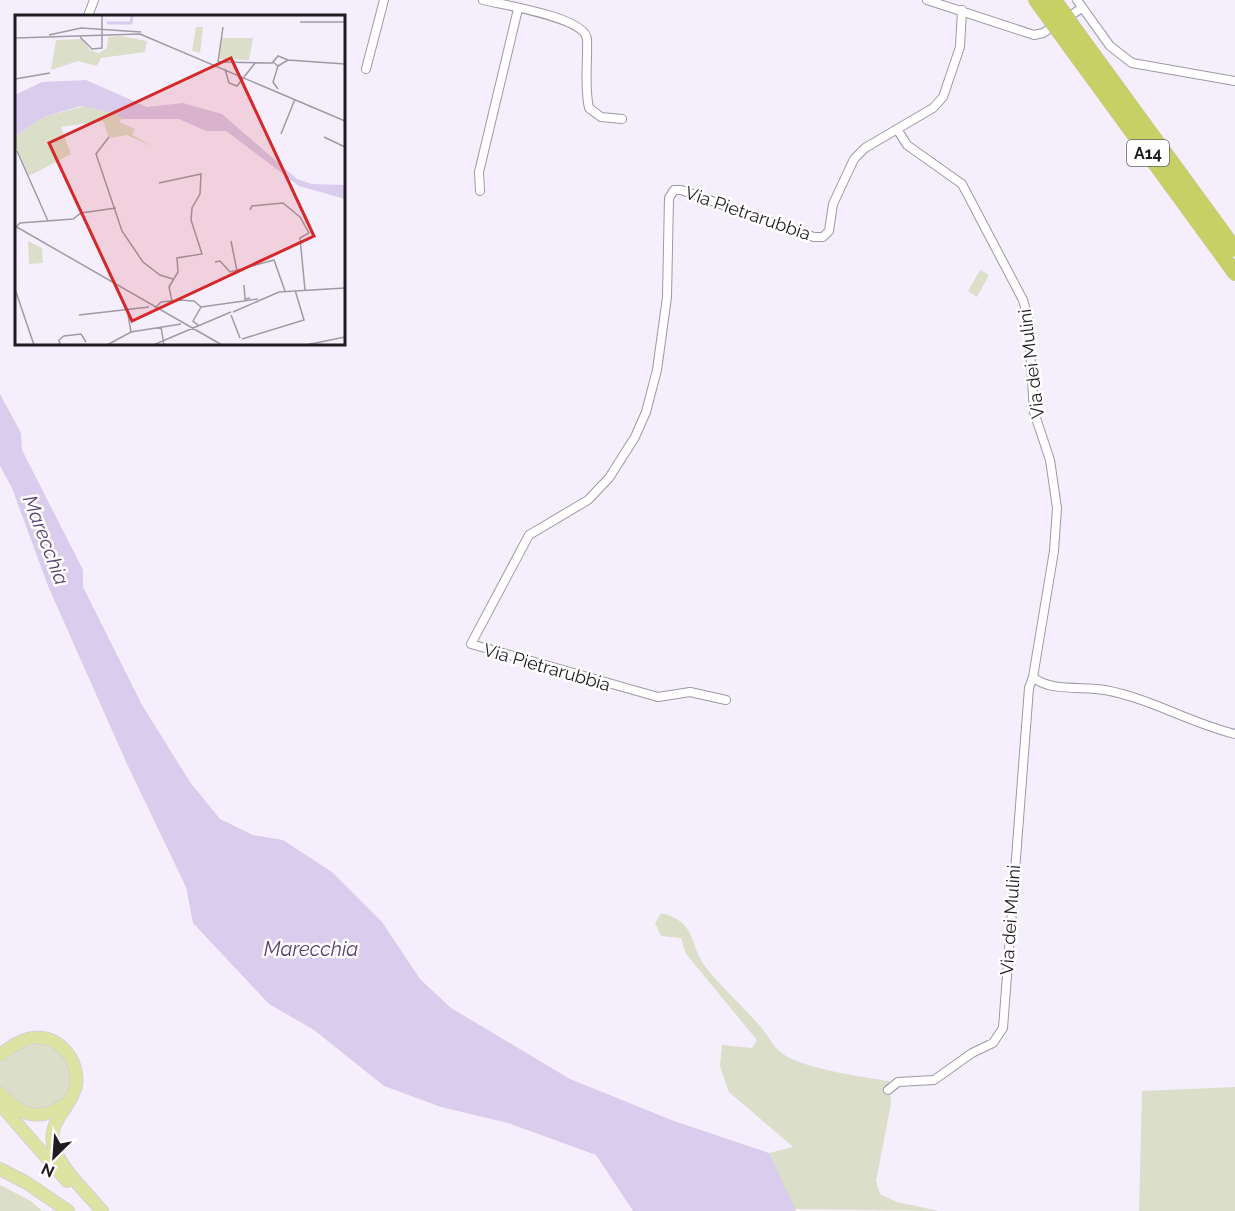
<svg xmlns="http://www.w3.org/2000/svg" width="1235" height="1211" viewBox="0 0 1235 1211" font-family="Raleway,sans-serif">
	<rect width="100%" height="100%" fill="#f5effd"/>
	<!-- green -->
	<path fill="#dbdec9" d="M980 270 989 275 977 297 968 291Z
		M661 913C698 922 688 945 707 969 724 989 743 1007 760 1026 767 1034 772 1044 779 1051 797 1068 864 1077 889 1081L891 1104 876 1181 880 1194 897 1202 939 1211 793 1209 769 1153 793 1147 729 1092 720 1066 722 1045 752 1048 757 1040 686 954 681 938 661 936 655 923Z
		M42 1043C92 1064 73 1119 28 1108 25 1108 18 1107 15 1105 9 1101 4 1092 0 1087V1063L15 1050Z
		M1235 1087V1211H1139L1142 1091Z
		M0 1185 31 1201 42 1211H0Z"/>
	<!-- water -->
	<path fill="#daccec" d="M0 394 21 433 22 450 83 570V587L142 705 190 782 220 819 253 835 283 840 332 872 382 922 420 979 451 1008 570 1079 674 1121 769 1153 796 1211H633L596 1155 508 1123 441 1107 384 1086 314 1030 269 1004 193 923 186 887 127 764 48 586 12 488 0 466Z"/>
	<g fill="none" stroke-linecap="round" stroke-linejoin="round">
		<!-- street casing -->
		<g stroke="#9e98a5" stroke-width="10">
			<path id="street" d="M483 0C503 5 585 17 587 39 588 62 584 85 589 108L601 117 622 119
				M927 0 1034 35 1043 33 1082 8
				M1077 0 1110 46 1132 63 1235 81
				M88 16 94 0
				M366 69 384 0
				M480 191 479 172 518 9
				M1033 677C1049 692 1084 686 1105 690 1152 699 1190 723 1235 734
				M726 700 690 692 658 697 471 644 529 535 588 500 609 478 635 437 646 412 657 370 667 297 669 198 674 190H681L814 237H823L829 231 833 204 854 159 865 148 933 108 943 97 960 47 962 10
				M888 1090 898 1082 934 1080 972 1053 993 1043 1003 1028 1029 688 1033 677 1054 551 1057 508 1050 460 1034 412 1028 317 1023 300 962 184 907 145 897 129"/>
		</g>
		<!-- primary casing -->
		<g stroke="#d2d2d3" stroke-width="14">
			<path id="primary" d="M0 1055C9 1048 17 1042 28 1039 55 1031 80 1058 76 1085 72 1107 48 1120 53 1144 57 1165 88 1194 102 1211
				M0 1093C18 1114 39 1123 63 1105
				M0 1104 67 1181
				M0 1169 27 1183 68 1211"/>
		</g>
		<!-- highway casing -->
		<g stroke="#d2d2d3" stroke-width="16">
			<path id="highway" d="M1036 0 1052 22
				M1054 0 1063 12
				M1071 24 1235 249
				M1060 33 1235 273"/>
		</g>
		<!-- street -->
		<use href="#street" stroke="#fff" stroke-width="8"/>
		<!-- primary -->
		<use href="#primary" stroke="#dde3a2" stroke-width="12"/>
		<!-- highway -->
		<use href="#highway" stroke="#c6d064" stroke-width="15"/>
		<!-- highway-bridge casing -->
		<g stroke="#d2d2d3" stroke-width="16" stroke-linecap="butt">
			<path id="highway-bridge" d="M1063 12 1071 24
				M1052 22 1060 33"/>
		</g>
		<!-- highway-bridge -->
		<use href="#highway-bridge" stroke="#c6d064" stroke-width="15"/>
	</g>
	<g text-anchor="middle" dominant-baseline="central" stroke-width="5" stroke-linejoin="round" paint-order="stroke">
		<!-- shield labels -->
		<rect fill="#fff" stroke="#626064" stroke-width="1.5" x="1127" y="140" width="42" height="26" rx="4.5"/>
		<g font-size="16" font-weight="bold" fill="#1e1c21">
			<text x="1148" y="153">A14</text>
		</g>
		<!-- street labels -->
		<g font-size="18" fill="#1e1c21" stroke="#fff">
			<text transform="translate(748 213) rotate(19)">Via Pietrarubbia</text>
			<text transform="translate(1031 364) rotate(-97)">Via dei Mulini</text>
			<text transform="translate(547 667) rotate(16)">Via Pietrarubbia</text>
			<text transform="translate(1010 920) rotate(-86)">Via dei Mulini</text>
		</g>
		<!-- water labels -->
		<g font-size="20" font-style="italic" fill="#57426f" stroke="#fff">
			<text transform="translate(46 540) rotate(69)">Marecchia</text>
			<text x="311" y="949">Marecchia</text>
		</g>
	</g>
	<!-- overview -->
	<g transform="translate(15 15)">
		<rect width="330" height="330" fill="#f5effd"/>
		<path d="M181 12H188L185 38 177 36ZM105 21 132 26 130 37 86 43 82 51 63 46 36 55 41 25 66 24 75 35 84 38 92 33 93 22ZM207 23H238L234 45 204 44ZM70 91 99 98 107 104 104 107 120 114 117 120 139 132 112 120 94 123 88 106 46 112 56 139 14 161 0 130V121L29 102ZM13 226 27 233 28 248 14 249Z" fill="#dbdec9"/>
		<path d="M71 65 132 92 168 88 207 99 282 164 297 169 330 170V184L284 171 211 116H191L164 104H107L99 98 66 91 29 102 0 121V80L27 67Z" fill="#daccec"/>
		<path fill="none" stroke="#daccec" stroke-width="3" d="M92 8H116L117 0"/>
		<path fill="none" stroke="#9f9ba5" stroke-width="1.5" d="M285 7H330M34 20 66 13 126 17M65 22 77 34 87 33V0M0 23 125 19 330 106M273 45 263 51 258 47 263 41 273 45 330 49M203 47 208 12M204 47 258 48M263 51 258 67 263 74M210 54 214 68 222 71 240 48M0 64 35 58M266 119 280 84M94 122 81 139 107 216 128 247 145 260 158 264M309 122 330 132M2 136 33 206M144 168 186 159 185 179 177 193 176 205 187 239 162 243 163 257 154 272 157 286M235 195 237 191 268 188 285 202 294 218 285 223 290 275M0 211 207 330M1 212 5 208 58 204 66 198 101 193M216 226 222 256M200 247 205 246 215 257 259 245 270 276M229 270 230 284 235 283M0 274 19 330M186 292 243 284M140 293 146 287 165 285 179 286 186 292M112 294 116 317M218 297 264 277 330 273M64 300 134 292M216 300 225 323M184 311 178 306 186 292M146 312 149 330M227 324 289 305 280 275M45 330 44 325 49 321 66 319 71 327M92 330 116 317 166 309M138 330 216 297M291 330 330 322"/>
		<path fill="#d62828" fill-opacity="0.15" stroke="#d62828" stroke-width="3" d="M216 43 299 221 117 306 34 128Z"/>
		<rect width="330" height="330" fill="none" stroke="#1e1c21" stroke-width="3"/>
	</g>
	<!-- north arrow -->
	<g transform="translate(54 1157) rotate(205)" stroke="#ffffff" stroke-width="4.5" paint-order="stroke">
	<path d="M0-4.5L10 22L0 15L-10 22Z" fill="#1e1c21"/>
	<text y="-9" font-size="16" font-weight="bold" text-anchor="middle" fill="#1e1c21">N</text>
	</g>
</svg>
